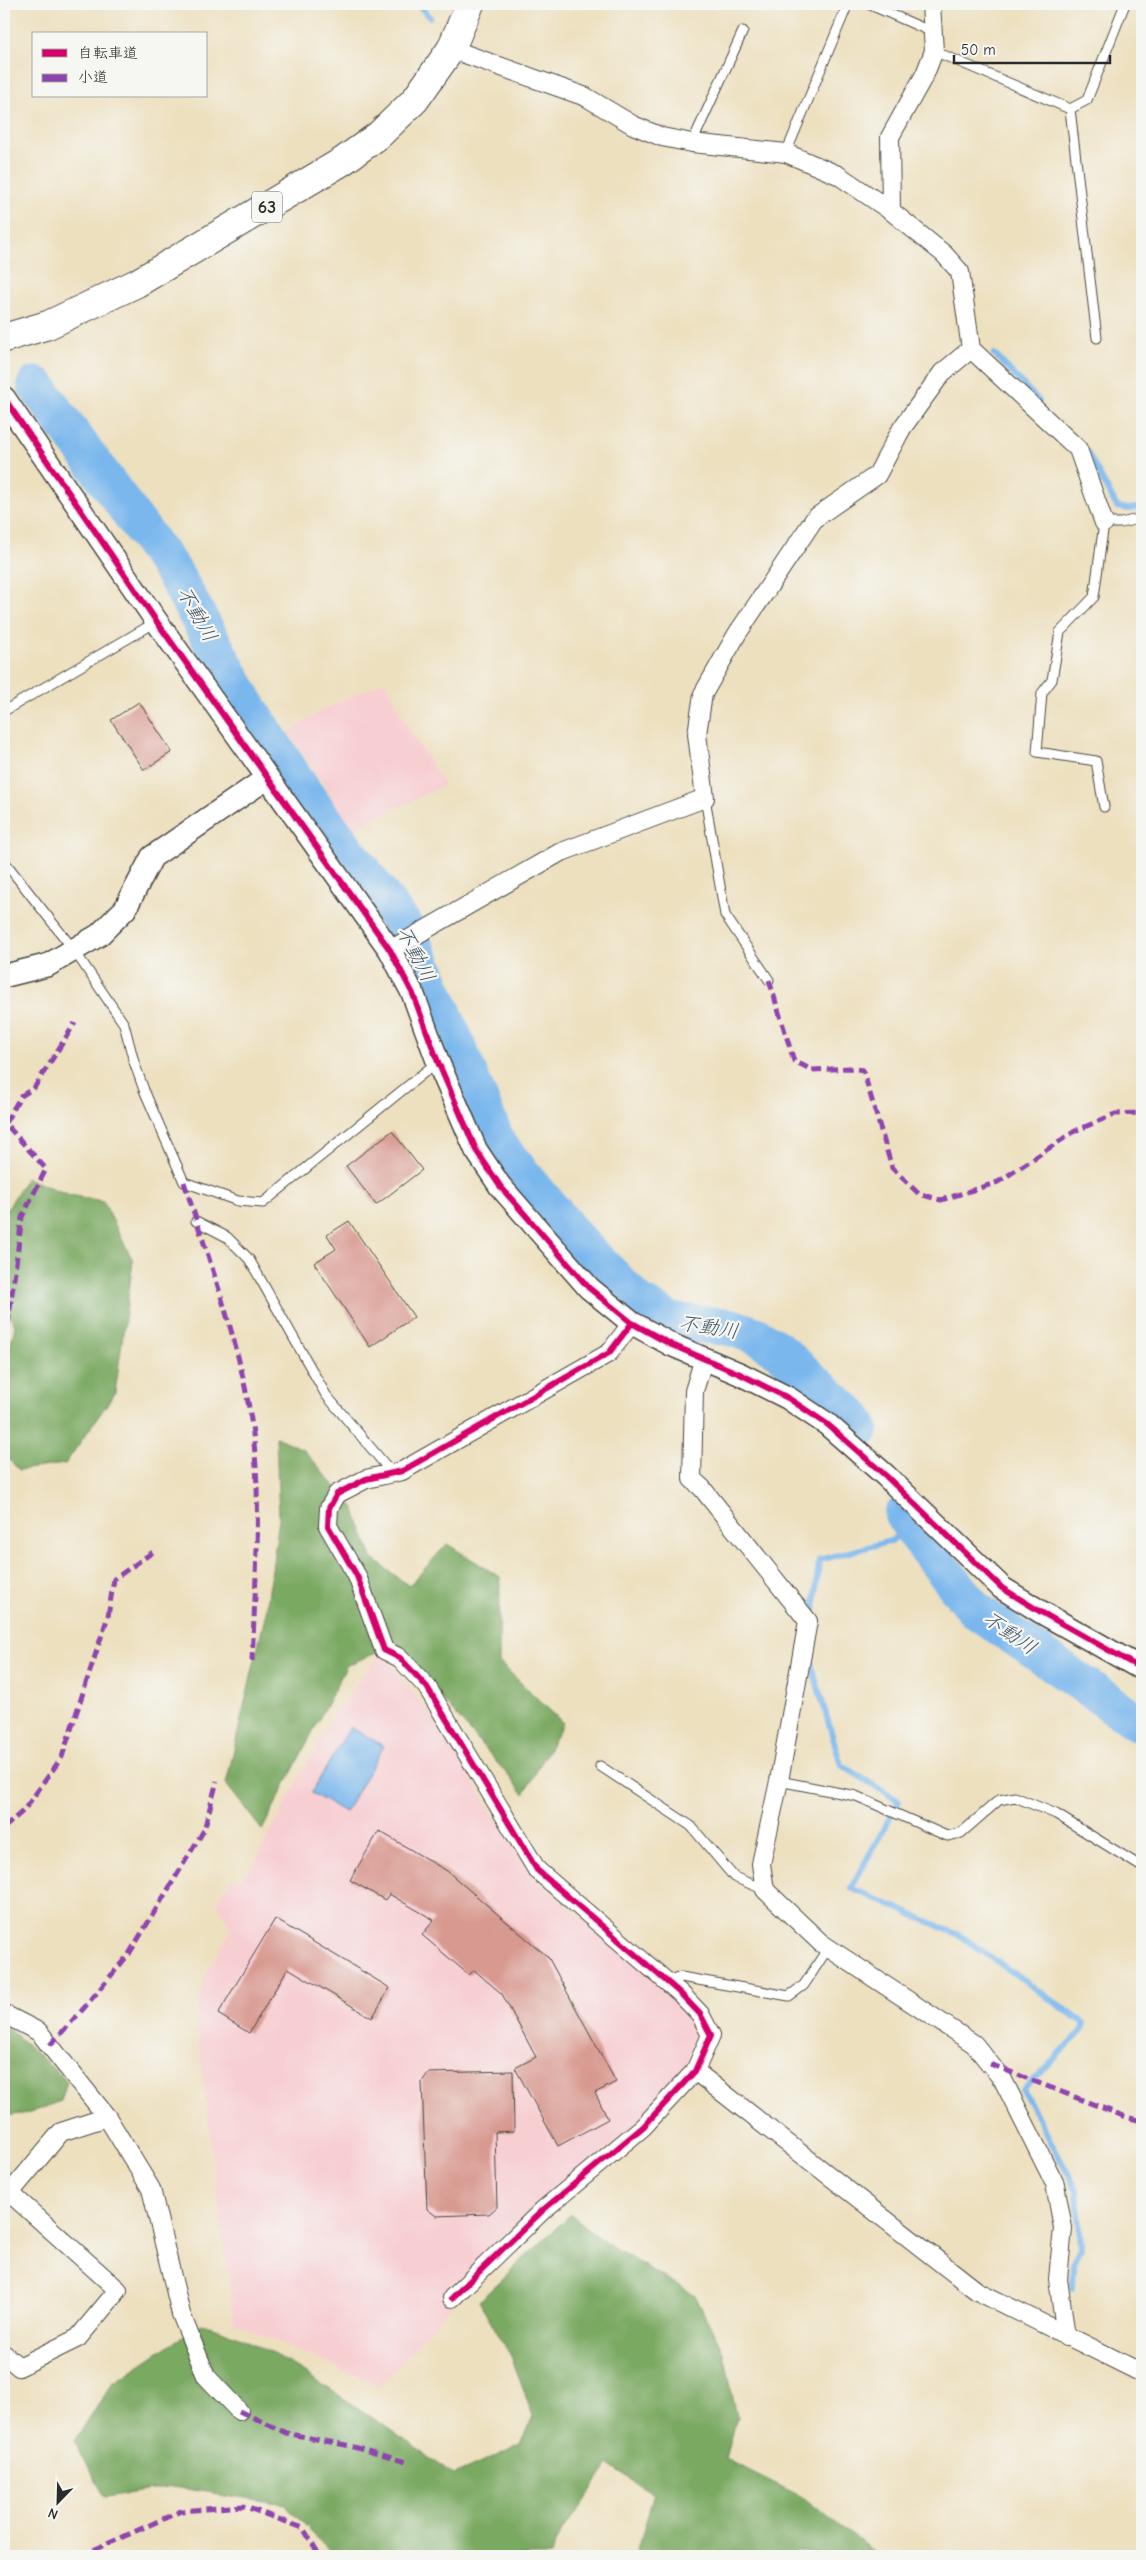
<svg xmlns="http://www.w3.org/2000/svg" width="1146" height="2560" viewBox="0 0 1146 2560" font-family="'Comic Neue','Klee One',sans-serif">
	<rect width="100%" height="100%" fill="#f6f6f2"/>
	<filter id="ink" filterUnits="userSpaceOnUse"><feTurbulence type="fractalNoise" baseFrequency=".02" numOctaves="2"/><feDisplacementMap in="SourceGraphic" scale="10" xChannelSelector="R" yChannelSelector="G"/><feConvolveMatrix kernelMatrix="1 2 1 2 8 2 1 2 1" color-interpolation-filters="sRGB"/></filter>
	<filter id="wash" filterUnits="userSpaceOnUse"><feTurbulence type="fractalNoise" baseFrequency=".0096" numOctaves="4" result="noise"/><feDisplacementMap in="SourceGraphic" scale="20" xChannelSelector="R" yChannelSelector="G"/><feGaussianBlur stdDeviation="1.12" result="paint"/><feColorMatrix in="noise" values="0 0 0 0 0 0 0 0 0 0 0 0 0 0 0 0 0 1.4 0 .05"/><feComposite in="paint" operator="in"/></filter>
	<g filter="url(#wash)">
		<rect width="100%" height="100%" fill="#ede0bf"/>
		<!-- built -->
		<path fill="#f7cfd3" d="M385 681 411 733 445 785 349 831 338 816 342 813 289 732 322 710Z
			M381 1651 437 1723 531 1875 683 2001 697 2029 680 2080 628 2132 526 2213 445 2295 453 2304 380 2386 234 2323 196 2023 204 1978 231 1930 217 1902 234 1877 240 1880 252 1867 329 1722Z"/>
		<!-- forest -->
		<path fill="#7aa962" stroke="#526a46" d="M26 1178 70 1195 103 1201 133 1261 115 1393 65 1464 19 1470 4 1454V1378L15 1325 4 1305V1215Z
			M276 1437 304 1450 354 1508 372 1558 409 1586 447 1544 500 1577 499 1662 563 1723 524 1794 396 1645 347 1665 262 1830 226 1784 266 1612 279 1519Z
			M4 2024 67 2081 61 2101 30 2113 4 2116Z
			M571 2214 606 2244 695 2295 724 2353 737 2417 726 2459 804 2498 878 2556H823L797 2550 790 2556H636L654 2494 609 2465 556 2540 551 2556H335L285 2504 173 2487 105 2497 74 2441 113 2383 201 2324C243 2334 281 2358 317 2381 364 2411 409 2443 454 2475L521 2445 533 2417 512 2358 479 2301Z"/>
		<!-- water -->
		<path fill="#7ab7ed" stroke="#52718c" d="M350 1727 384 1746 345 1812 311 1793Z"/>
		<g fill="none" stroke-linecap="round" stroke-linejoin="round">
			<!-- stream -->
			<path stroke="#7ab7ed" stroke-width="6" d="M417 4 430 17
				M994 354 1039 401
				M1087 452 1117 507 1129 509 1142 507
				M813 1622 819 1560 891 1541 910 1527
				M810 1654V1660L841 1765 899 1801 851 1888 961 1936 1084 2023 1081 2032 1023 2090 1077 2190 1081 2248 1073 2263 1072 2289"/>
			<!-- river -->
			<path stroke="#7ab7ed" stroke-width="38" d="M36 385 174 573 245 702 305 795 404 926 425 969 498 1145 577 1240 638 1302 672 1322 730 1327 757 1336 779 1350 854 1418 860 1429
				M903 1515 930 1553 974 1609 1142 1725"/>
		</g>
		<g id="blocks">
			<!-- building -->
			<path fill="#d89990" d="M139 702 172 752 144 770 111 720Z
				M392 1131 422 1170 376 1205 346 1166Z
				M349 1221 414 1317 370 1347 314 1263 336 1249 327 1235Z
				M379 1831 447 1871 548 1957 616 2082 595 2093 608 2119 558 2146 515 2068 536 2057 502 1994 474 1970 469 1975 422 1935 434 1920 389 1894 385 1900 350 1880Z
				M275 1919 390 1988 372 2018 288 1968 249 2033 218 2014Z
				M513 2071 514 2131 495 2132 497 2207 489 2214 436 2216 427 2209 422 2082 428 2073Z"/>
		</g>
	</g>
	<g filter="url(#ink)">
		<use href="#blocks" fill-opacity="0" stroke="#484641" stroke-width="1"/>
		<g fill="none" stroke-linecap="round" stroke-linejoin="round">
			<!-- service casing -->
			<g stroke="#484641" stroke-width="11">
				<path id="service" d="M868 4 932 32
					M934 51 1070 109
					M1070 109 1097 338
					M1070 109 1087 100 1125 4
					M692 143 743 31
					M786 153 848 4
					M4 711 156 622
					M705 798 725 915 769 980
					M1104 807 1096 761 1037 752 1042 693 1052 680 1060 632 1094 597 1104 523H1121L1142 518
					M4 861 74 950 124 1024 134 1062 144 1090 184 1182 238 1201 263 1203 436 1063
					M196 1221 227 1237 249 1259 326 1395 393 1474
					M600 1766 691 1826 734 1877 765 1890
					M779 1781 856 1796 947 1836 961 1833 999 1800 1015 1797 1056 1814 1142 1867
					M667 1982 681 1977 789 1996 804 1985 828 1948"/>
			</g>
			<!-- minor casing -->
			<g stroke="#484641" stroke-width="20">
				<path id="minor" d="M451 49 586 97 633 125 662 137 692 143 786 153 838 175 891 211 944 254 960 272 971 349 1078 449 1104 523
					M891 211 890 137 925 74 934 51 931 4
					M390 950 559 853 705 798 697 734 703 694 737 634 815 518 877 475 902 428 942 373 971 349
					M704 1358 694 1391 692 1479 702 1488 808 1621 779 1781 761 1864 765 1890 821 1943 974 2044 1003 2080 1055 2184 1063 2228 1058 2279 1066 2337
					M4 2014 39 2032 107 2117 151 2189 181 2314 206 2376 239 2411
					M695 2071 977 2291 1142 2373
					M452 2298 543 2210 643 2127 695 2071 711 2035 700 2014 680 1993 537 1870 427 1687 400 1658 384 1650 357 1576 328 1526 329 1508 337 1494 366 1479 402 1471 609 1353 632 1323
					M4 2354 19 2367 78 2338 118 2290 10 2193 61 2132 107 2117"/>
			</g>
			<!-- tertiary casing -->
			<g stroke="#484641" stroke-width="25">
				<path id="tertiary" d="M4 398 157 622 390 950 413 994 438 1062 476 1150 500 1186 589 1288 632 1323 672 1345 740 1374 788 1398 827 1424 886 1476 1002 1588 1041 1612 1142 1669
					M4 976 48 965 99 935 125 909 152 857 267 778"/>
			</g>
			<!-- primary casing -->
			<g stroke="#484641" stroke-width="30">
				<path id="primary" d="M4 338 48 325 137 283 343 161 379 135 415 100 451 49 470 4"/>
			</g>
			<!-- service -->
			<use href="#service" stroke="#fff" stroke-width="9"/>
			<!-- minor -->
			<use href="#minor" stroke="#fff" stroke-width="18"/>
			<!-- tertiary -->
			<use href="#tertiary" stroke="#fff" stroke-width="22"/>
			<!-- primary -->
			<use href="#primary" stroke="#fff" stroke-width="28"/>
			<!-- quiet -->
			<path stroke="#8e44ad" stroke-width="5" stroke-dasharray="10 5" stroke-linecap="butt" d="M769 980 794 1061 812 1070 849 1068 863 1070 892 1168 919 1194 941 1200 998 1182 1075 1131 1115 1114 1142 1113
				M184 1182C210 1264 242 1348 253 1434 262 1509 255 1586 252 1661
				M4 1355 22 1217 46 1169 5 1123 21 1096 34 1088 75 1023
				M4 1828 24 1810 62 1757 108 1616 114 1579 153 1552
				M50 2045 84 2008 129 1954 204 1830 217 1781
				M990 2064 1126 2117 1142 2121
				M239 2411 286 2433 350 2446 406 2462
				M4 2555 11 2556
				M80 2556 181 2511 243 2506 303 2528 320 2556"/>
			<!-- cycleway casing -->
			<g stroke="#f6f6f2" stroke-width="9">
				<path id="cycleway" d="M4 398 157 622 390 950 413 994 438 1062 476 1150 500 1186 589 1288 632 1323 672 1345 740 1374 788 1398 827 1424 886 1476 1002 1588 1041 1612 1142 1669
					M452 2298 543 2210 643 2127 695 2071 711 2035 700 2014 680 1993 537 1870 427 1687 400 1658 384 1650 357 1576 328 1526 329 1508 337 1494 366 1479 402 1471 609 1353 632 1323"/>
			</g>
			<!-- cycleway -->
			<use href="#cycleway" stroke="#d6006c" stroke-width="6"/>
		</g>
	</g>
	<g text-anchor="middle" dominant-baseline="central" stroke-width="4.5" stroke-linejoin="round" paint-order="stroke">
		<!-- shield labels -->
		<rect fill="#f6f6f2" stroke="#686867" stroke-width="1" x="252" y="191.5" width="30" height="31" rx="4"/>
		<g font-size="18" font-weight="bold" fill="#2b2b2b">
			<text x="267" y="207">63</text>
		</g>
		<!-- water labels -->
		<g font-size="20" font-style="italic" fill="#435565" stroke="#f6f6f2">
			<text transform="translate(197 614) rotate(61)">不動川</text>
			<text transform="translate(416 954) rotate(63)">不動川</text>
			<text transform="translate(709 1327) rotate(9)">不動川</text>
			<text transform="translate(1010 1633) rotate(35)">不動川</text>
		</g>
	</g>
	<!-- margin -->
	<rect width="1146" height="2560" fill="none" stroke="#f6f6f2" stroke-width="20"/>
	<!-- legend -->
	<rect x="32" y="32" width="175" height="65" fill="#f6f6f2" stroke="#a5a5a2"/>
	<rect x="42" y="49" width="25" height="8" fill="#d6006c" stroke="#a5a5a2"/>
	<text x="78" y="58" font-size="15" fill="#2b2b2b">自転車道</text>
	<rect x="42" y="74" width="25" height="8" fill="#8e44ad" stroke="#a5a5a2"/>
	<text x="78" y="82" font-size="15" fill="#2b2b2b">小道</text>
	<!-- north arrow -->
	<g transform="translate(58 2502) rotate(203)" stroke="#f6f6f2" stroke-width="4" paint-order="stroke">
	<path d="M0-4L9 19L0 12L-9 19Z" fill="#2b2b2b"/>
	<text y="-8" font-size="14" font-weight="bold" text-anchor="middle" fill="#2b2b2b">N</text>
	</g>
	<!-- scale -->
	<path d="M954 55v8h156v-8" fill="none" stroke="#2b2b2b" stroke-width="2.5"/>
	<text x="961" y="55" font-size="15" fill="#2b2b2b" stroke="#f6f6f2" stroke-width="4" paint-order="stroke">50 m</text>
</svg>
